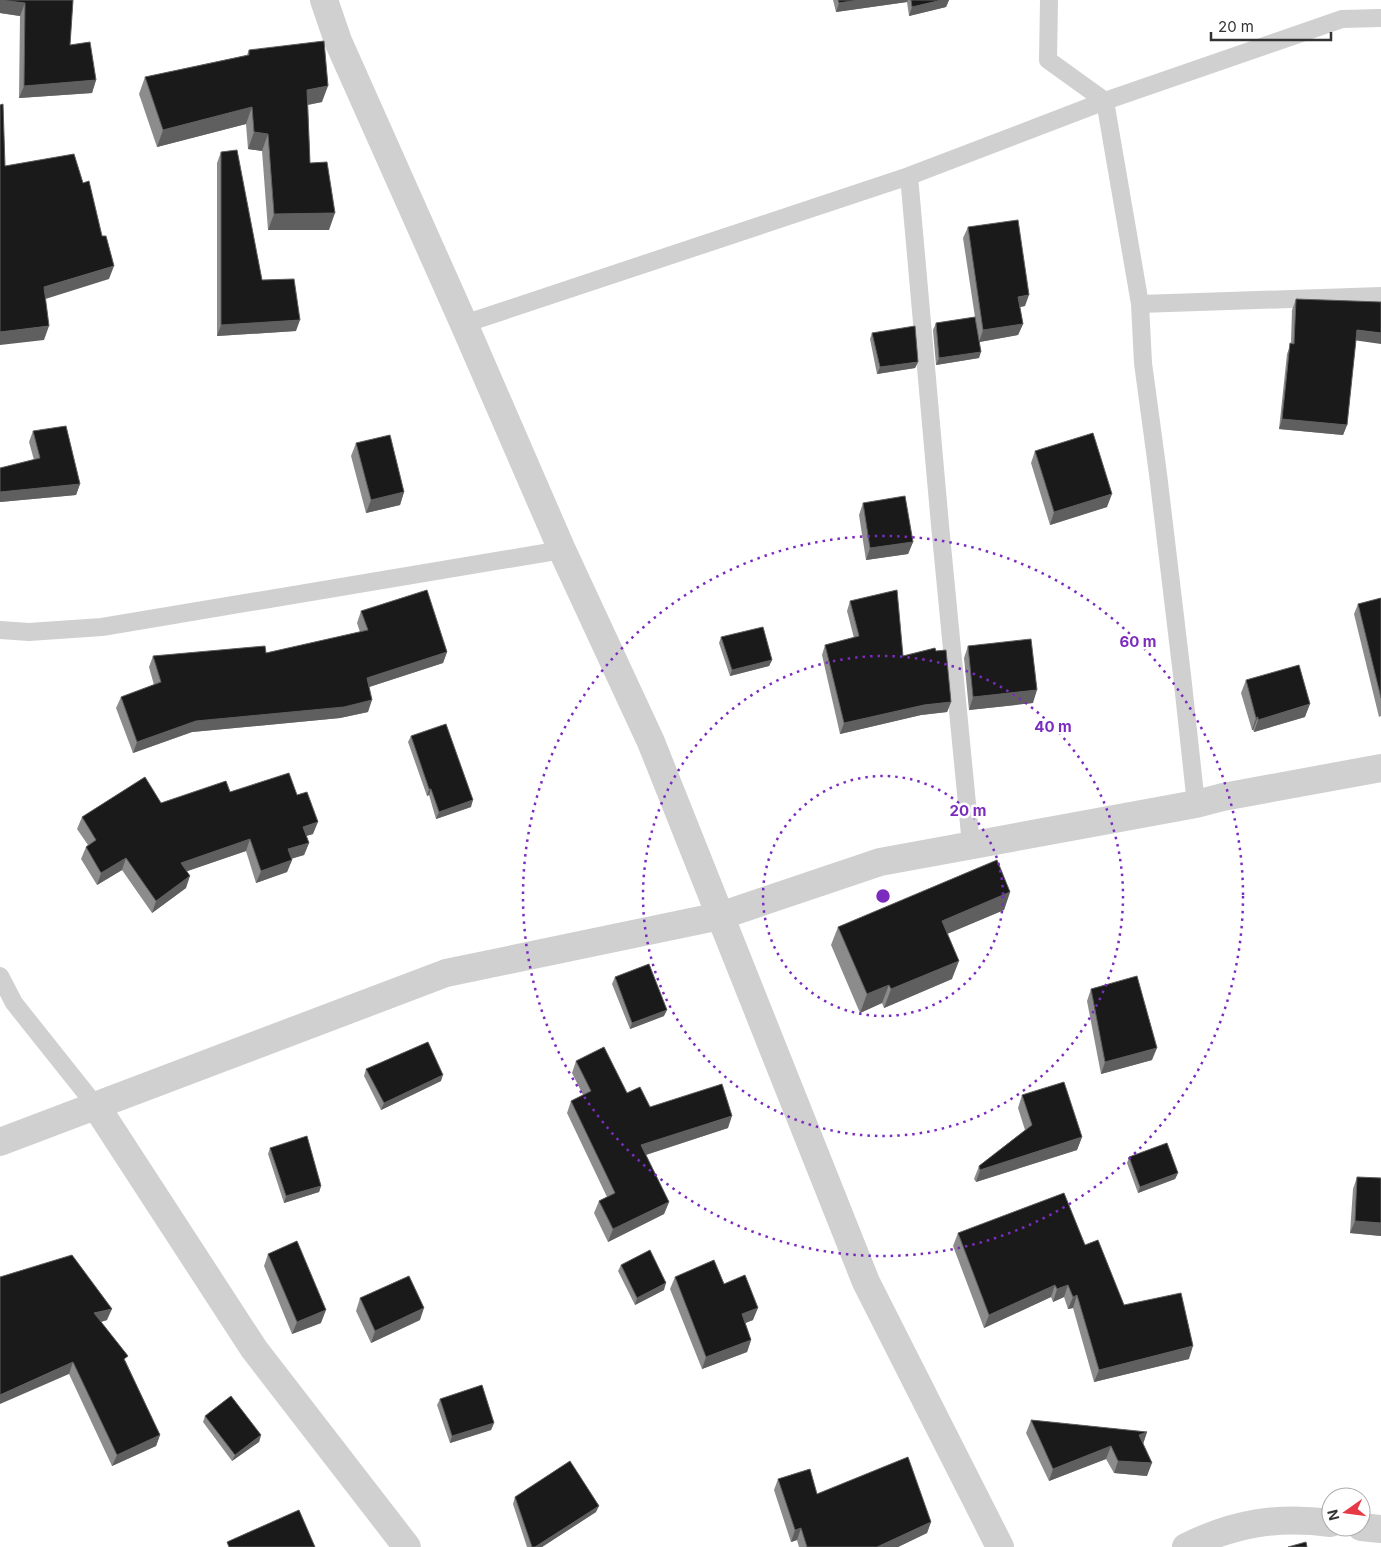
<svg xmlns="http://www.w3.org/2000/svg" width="1381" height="1547" viewBox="0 0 1381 1547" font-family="Inter,sans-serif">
	<rect width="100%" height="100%" fill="#fff"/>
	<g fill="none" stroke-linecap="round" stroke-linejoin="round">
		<!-- lane -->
		<path stroke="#d0d0d0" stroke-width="18" d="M1049 0 1048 60 1105 101 1140 304 1143 363 1158 474 1182 675 1196 804
			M909 176 940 525 971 845
			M1140 304 1381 296
			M464 324 909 176 1105 101 1342 19 1381 18
			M0 630 29 632 102 627 562 550
			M0 976 14 1003 96 1106"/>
		<!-- street -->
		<path stroke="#d0d0d0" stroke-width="28" d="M324 0 338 41 464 324 562 550 651 742 866 1282 1000 1547
			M96 1106 254 1349 407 1547
			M0 1142 446 973 720 916 880 862 1196 804 1223 797 1381 768
			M1361 1527 1381 1529
			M1186 1547C1234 1523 1278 1516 1331 1523"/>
	</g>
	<!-- wall -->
	<path fill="#8c8c8c" d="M0 0H73L70 45 96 80 92 93 19 98 20 16 0 13Z
		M833 0H949L946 7 909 16 907 2 836 12Z
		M249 50 322 102 308 105 310 163 329 230H268L262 151 248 149 246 124 157 147 139 94 145 77 247 55Z
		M221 152 262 280 296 331 217 336V163Z
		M968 227 1025 306 1020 307 1023 324 1018 335 980 342 979 358 936 365 933 330 936 323 975 317 963 238Z
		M1296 299 1356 340 1347 425 1343 435 1279 429 1287 354 1291 343 1292 310Z
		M872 333 918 362 915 368 877 374 870 339Z
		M33 431 80 484 76 495 0 502V468L34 460 29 442Z
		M356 443 404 492 400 505 366 513 351 456Z
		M1035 451 1107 507 1050 525 1031 463Z
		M863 503 913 542 908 554 866 560 859 515Z
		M1381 598V716L1379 717 1354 614 1358 604Z
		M850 601 903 656 951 702 947 712 921 715 840 734 822 655 825 645 854 638 847 611Z
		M361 611 447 652 443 663 369 687 368 712 340 718 192 732 133 753 116 708 121 697 154 685 149 667 153 656 266 653 360 632 357 623Z
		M721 637 772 660 769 666 730 676 719 643Z
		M968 646 1033 703 969 710 964 658Z
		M1246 680 1305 717 1254 732 1253 730H1252L1241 693Z
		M411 736 471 807 436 819 429 795 427 796 408 742Z
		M230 792 297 795 313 834 306 836 309 843 304 855 291 859 292 860 287 872 256 883 246 851 187 871 186 888 152 913 122 870 97 885 81 859 86 847 88 845 77 829 82 817 161 803Z
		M1010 892 1004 910 947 934 952 979 884 1008 882 1003 860 1013 831 945 838 927Z
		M615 977 664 1016 630 1029 612 984Z
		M1091 989 1152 1060 1101 1074 1087 1001Z
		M576 1061 627 1093 650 1107 728 1128 646 1155 669 1202 664 1214 608 1242 594 1213 599 1201 607 1197 567 1113 571 1101 583 1095 572 1073Z
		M366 1069 441 1081 381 1110 364 1076Z
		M1022 1095 1082 1137 1077 1150 976 1182 974 1179 979 1166 1025 1130 1018 1108Z
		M270 1148 321 1186 319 1192 284 1203 268 1154Z
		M1129 1157 1178 1173 1175 1179 1138 1193 1127 1163Z
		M1357 1177 1381 1178V1236L1350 1233 1353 1189Z
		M958 1233 1085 1245 1124 1305 1189 1359 1094 1382 1073 1308 1068 1309 1064 1297 1053 1302 1051 1297 984 1328 953 1246Z
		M268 1254 321 1323 292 1334 264 1266Z
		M621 1265 664 1290 635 1305 618 1271Z
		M0 1277 107 1320 101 1322 126 1362 160 1435 156 1446 112 1466 69 1374Z
		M675 1277 724 1284 753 1320 745 1323 751 1340 747 1352 702 1369 670 1289Z
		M360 1298 420 1320 371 1343 356 1311Z
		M440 1399 494 1423 491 1430 450 1443 437 1405Z
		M205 1416 261 1435 259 1442 232 1461 203 1422Z
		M1031 1420 1147 1432 1143 1444 1147 1476 1114 1473 1106 1459 1049 1481 1026 1433Z
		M778 1479 817 1494 931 1522 927 1533 898 1547H799L797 1540 791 1542 774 1490Z
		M515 1497 596 1512 542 1547H527L513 1504Z"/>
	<!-- shaded-wall -->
	<path fill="#5f5f5f" d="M0 0 25 3 20 16 0 13Z
		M859 0H908L907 2 836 12 839 3Z
		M942 0H949L946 7 909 16 912 7Z
		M96 80 92 93 19 98 24 86Z
		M328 86 322 102 301 106 307 90Z
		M252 107 246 124 157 147 163 130Z
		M254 132 268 134 262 151 248 149Z
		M335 213 329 230H268L274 214Z
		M114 266 109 279 39 301 44 287Z
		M1029 295 1025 306 1014 308 1018 297Z
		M300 320 296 331 217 336 221 325Z
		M1023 324 1018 335 979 342 983 330Z
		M49 326 44 340 0 345V332Z
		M1357 330 1381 333V344L1353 340Z
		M981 352 979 358 936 365 939 358Z
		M918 362 915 368 877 374 880 367Z
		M1282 419 1347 425 1343 435 1279 429Z
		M80 484 76 495 0 502V492Z
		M404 492 400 505 366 513 371 500Z
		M1112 494 1107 507 1050 525 1054 512Z
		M913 542 908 554 866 560 870 548Z
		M447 652 443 663 363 689 367 678Z
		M772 660 769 666 730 676 732 670Z
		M1037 690 1033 703 969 710 973 697Z
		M372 700 368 712 340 718 192 732 133 753 137 742 196 721Z
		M951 702 947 712 921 715 840 734 844 723 924 705Z
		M1310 704 1305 717 1254 732 1258 720Z
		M1258 717 1253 730H1252L1256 718Z
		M429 789H431L429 795 427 796Z
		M473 800 471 807 436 819 439 812Z
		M318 822 313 834 299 838 303 827Z
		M250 839 246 851 176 875 181 863Z
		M309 843 304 855 283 861 288 849Z
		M126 858 122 870 97 885 101 873Z
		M292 860 287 872 256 883 261 871Z
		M190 876 186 888 152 913 156 901Z
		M1010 892 1004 910 935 939 942 921Z
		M959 961 952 979 884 1008 891 989Z
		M889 985 882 1003 860 1013 867 994Z
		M667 1010 664 1016 630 1029 632 1023Z
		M1157 1048 1152 1060 1101 1074 1105 1062Z
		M443 1075 441 1081 381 1110 384 1103Z
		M732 1116 728 1128 636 1158 641 1145Z
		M1082 1137 1077 1150 976 1182 980 1170Z
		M1178 1173 1175 1179 1138 1193 1140 1187Z
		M321 1186 319 1192 284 1203 286 1196Z
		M669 1202 664 1214 608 1242 613 1229Z
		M1355 1221 1381 1223V1236L1350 1233Z
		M666 1283 664 1290 635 1305 637 1298Z
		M1055 1285 1051 1297 984 1328 989 1315Z
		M1068 1285 1064 1297 1053 1302 1057 1289Z
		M1077 1295 1073 1308 1068 1309 1073 1297Z
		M424 1308 420 1320 371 1343 375 1331Z
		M758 1308 753 1320 738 1326 742 1314Z
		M112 1309 107 1320 90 1325 94 1313Z
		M326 1310 321 1323 292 1334 297 1322Z
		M751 1340 747 1352 702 1369 706 1357Z
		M1193 1346 1189 1359 1094 1382 1099 1370Z
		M73 1362 69 1374 0 1404V1395Z
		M494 1423 491 1430 450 1443 452 1436Z
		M1147 1432 1143 1444 1139 1435Z
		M160 1435 156 1446 112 1466 117 1455Z
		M261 1435 259 1442 232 1461 235 1455Z
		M1111 1446 1106 1459 1049 1481 1053 1469Z
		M1118 1461 1152 1463 1147 1476 1114 1473Z
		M599 1506 596 1512 542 1547H535Z
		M931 1522 927 1533 898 1547H877Z
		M801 1528 797 1540 791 1542 795 1530Z"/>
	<!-- building -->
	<path fill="#1a1a1a" stroke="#5f5f5f" d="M0 0H73L70 45 90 42 96 80 24 86 25 3Z
		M838 0H859L839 3Z
		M911 0H942L912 7Z
		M324 41 328 86 307 90 310 163 327 162 335 213 274 214 268 134 254 132 252 107 163 130 145 77 249 55V50Z
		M3 104 5 166 74 154 83 183 89 181 102 236H106L114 266 44 287 49 326 0 332V105Z
		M237 150 262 280 294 279 300 320 221 325V152Z
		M1018 220 1029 295 1018 297 1023 324 983 330 968 227Z
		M1296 299 1381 302V333L1357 330 1347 425 1282 419 1290 343 1294 344Z
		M975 317 981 352 939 358 936 323Z
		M915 326 918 362 880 367 872 333Z
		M66 426 80 484 0 492V468L40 458 33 431Z
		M1093 433 1112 494 1054 512 1035 451Z
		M390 435 404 492 371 500 356 443Z
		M905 496 913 542 870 548 863 503Z
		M427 590 447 652 367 678 372 700 344 707 196 721 137 742 121 697 161 682 153 656 265 646 266 653 368 630 361 611Z
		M897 590 903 656 935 648 936 651 946 650 951 702 924 705 844 723 825 645 859 636 850 601Z
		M1381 598V698L1358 604Z
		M763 627 772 660 732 670 721 637Z
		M1031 639 1037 690 973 697 968 646Z
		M1299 665 1310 704 1258 720V717L1256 718 1246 680Z
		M446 724 473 800 439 812 431 789H429L411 736Z
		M289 773 297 795 307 792 318 822 303 827 309 843 288 849 292 860 261 871 250 839 181 863 190 876 156 901 126 858 101 873 86 847 96 840 82 817 145 777 161 803 226 781 230 792Z
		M997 860 1010 892 942 921 959 961 891 989 889 985 867 994 838 927Z
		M649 964 667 1010 632 1023 615 977Z
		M1137 976 1157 1048 1105 1062 1091 989Z
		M428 1042 443 1075 384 1103 366 1069Z
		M604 1047 627 1093 640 1087 650 1107 722 1084 732 1116 641 1145 669 1202 613 1229 599 1201 615 1193 571 1101 591 1091 576 1061Z
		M1064 1082 1082 1137 980 1170 979 1166 1032 1125 1022 1095Z
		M307 1136 321 1186 286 1196 270 1148Z
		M1167 1143 1178 1173 1140 1187 1129 1157Z
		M1357 1177 1381 1178V1223L1355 1221Z
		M1064 1193 1085 1245 1098 1240 1124 1305 1181 1293 1193 1346 1099 1370 1077 1295 1073 1297 1068 1285 1057 1289 1055 1285 989 1315 958 1233Z
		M297 1241 326 1310 297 1322 268 1254Z
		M650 1250 666 1283 637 1298 621 1265Z
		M72 1255 112 1309 94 1313 128 1356 124 1359 160 1435 117 1455 73 1362 0 1395V1277Z
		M714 1260 724 1284 745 1275 758 1308 742 1314 751 1340 706 1357 675 1277Z
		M409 1276 424 1308 375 1331 360 1298Z
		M482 1385 494 1423 452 1436 440 1399Z
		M231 1396 261 1435 235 1455 205 1416Z
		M1031 1420 1147 1432 1139 1435 1152 1463 1118 1461 1111 1446 1053 1469Z
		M908 1457 931 1522 877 1547H807L801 1528 795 1530 778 1479 810 1469 817 1494Z
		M570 1461 599 1506 535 1547H532L515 1497Z
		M299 1510 315 1547H229L227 1542Z
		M1306 1542 1307 1547H1288Z"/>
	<!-- distance rings -->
	<g fill="none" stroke="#7b2cbf" stroke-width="2.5" stroke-dasharray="2.5 5">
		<circle cx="883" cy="896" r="120"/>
		<circle cx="883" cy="896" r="240"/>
		<circle cx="883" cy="896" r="360"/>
	</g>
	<circle cx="883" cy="896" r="8" fill="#7b2cbf" stroke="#fff" stroke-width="2.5"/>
	<g font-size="15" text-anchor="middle" font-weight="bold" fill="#7b2cbf" stroke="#fff" stroke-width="5" stroke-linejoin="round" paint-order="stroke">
		<text x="1138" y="647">60 m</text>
		<text x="1053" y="732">40 m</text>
		<text x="968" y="816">20 m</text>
	</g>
	<!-- north arrow -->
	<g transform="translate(1346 1512) rotate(256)"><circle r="24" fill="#ffffff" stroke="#adadad"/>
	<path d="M0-4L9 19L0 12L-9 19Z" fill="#e63946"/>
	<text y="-8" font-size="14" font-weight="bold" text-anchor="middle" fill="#333333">N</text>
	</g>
	<!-- scale -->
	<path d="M1211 32v8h120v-8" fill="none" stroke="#333333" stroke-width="2.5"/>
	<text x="1218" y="32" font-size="15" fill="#333333" stroke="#ffffff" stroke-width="4" paint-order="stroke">20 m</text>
</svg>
